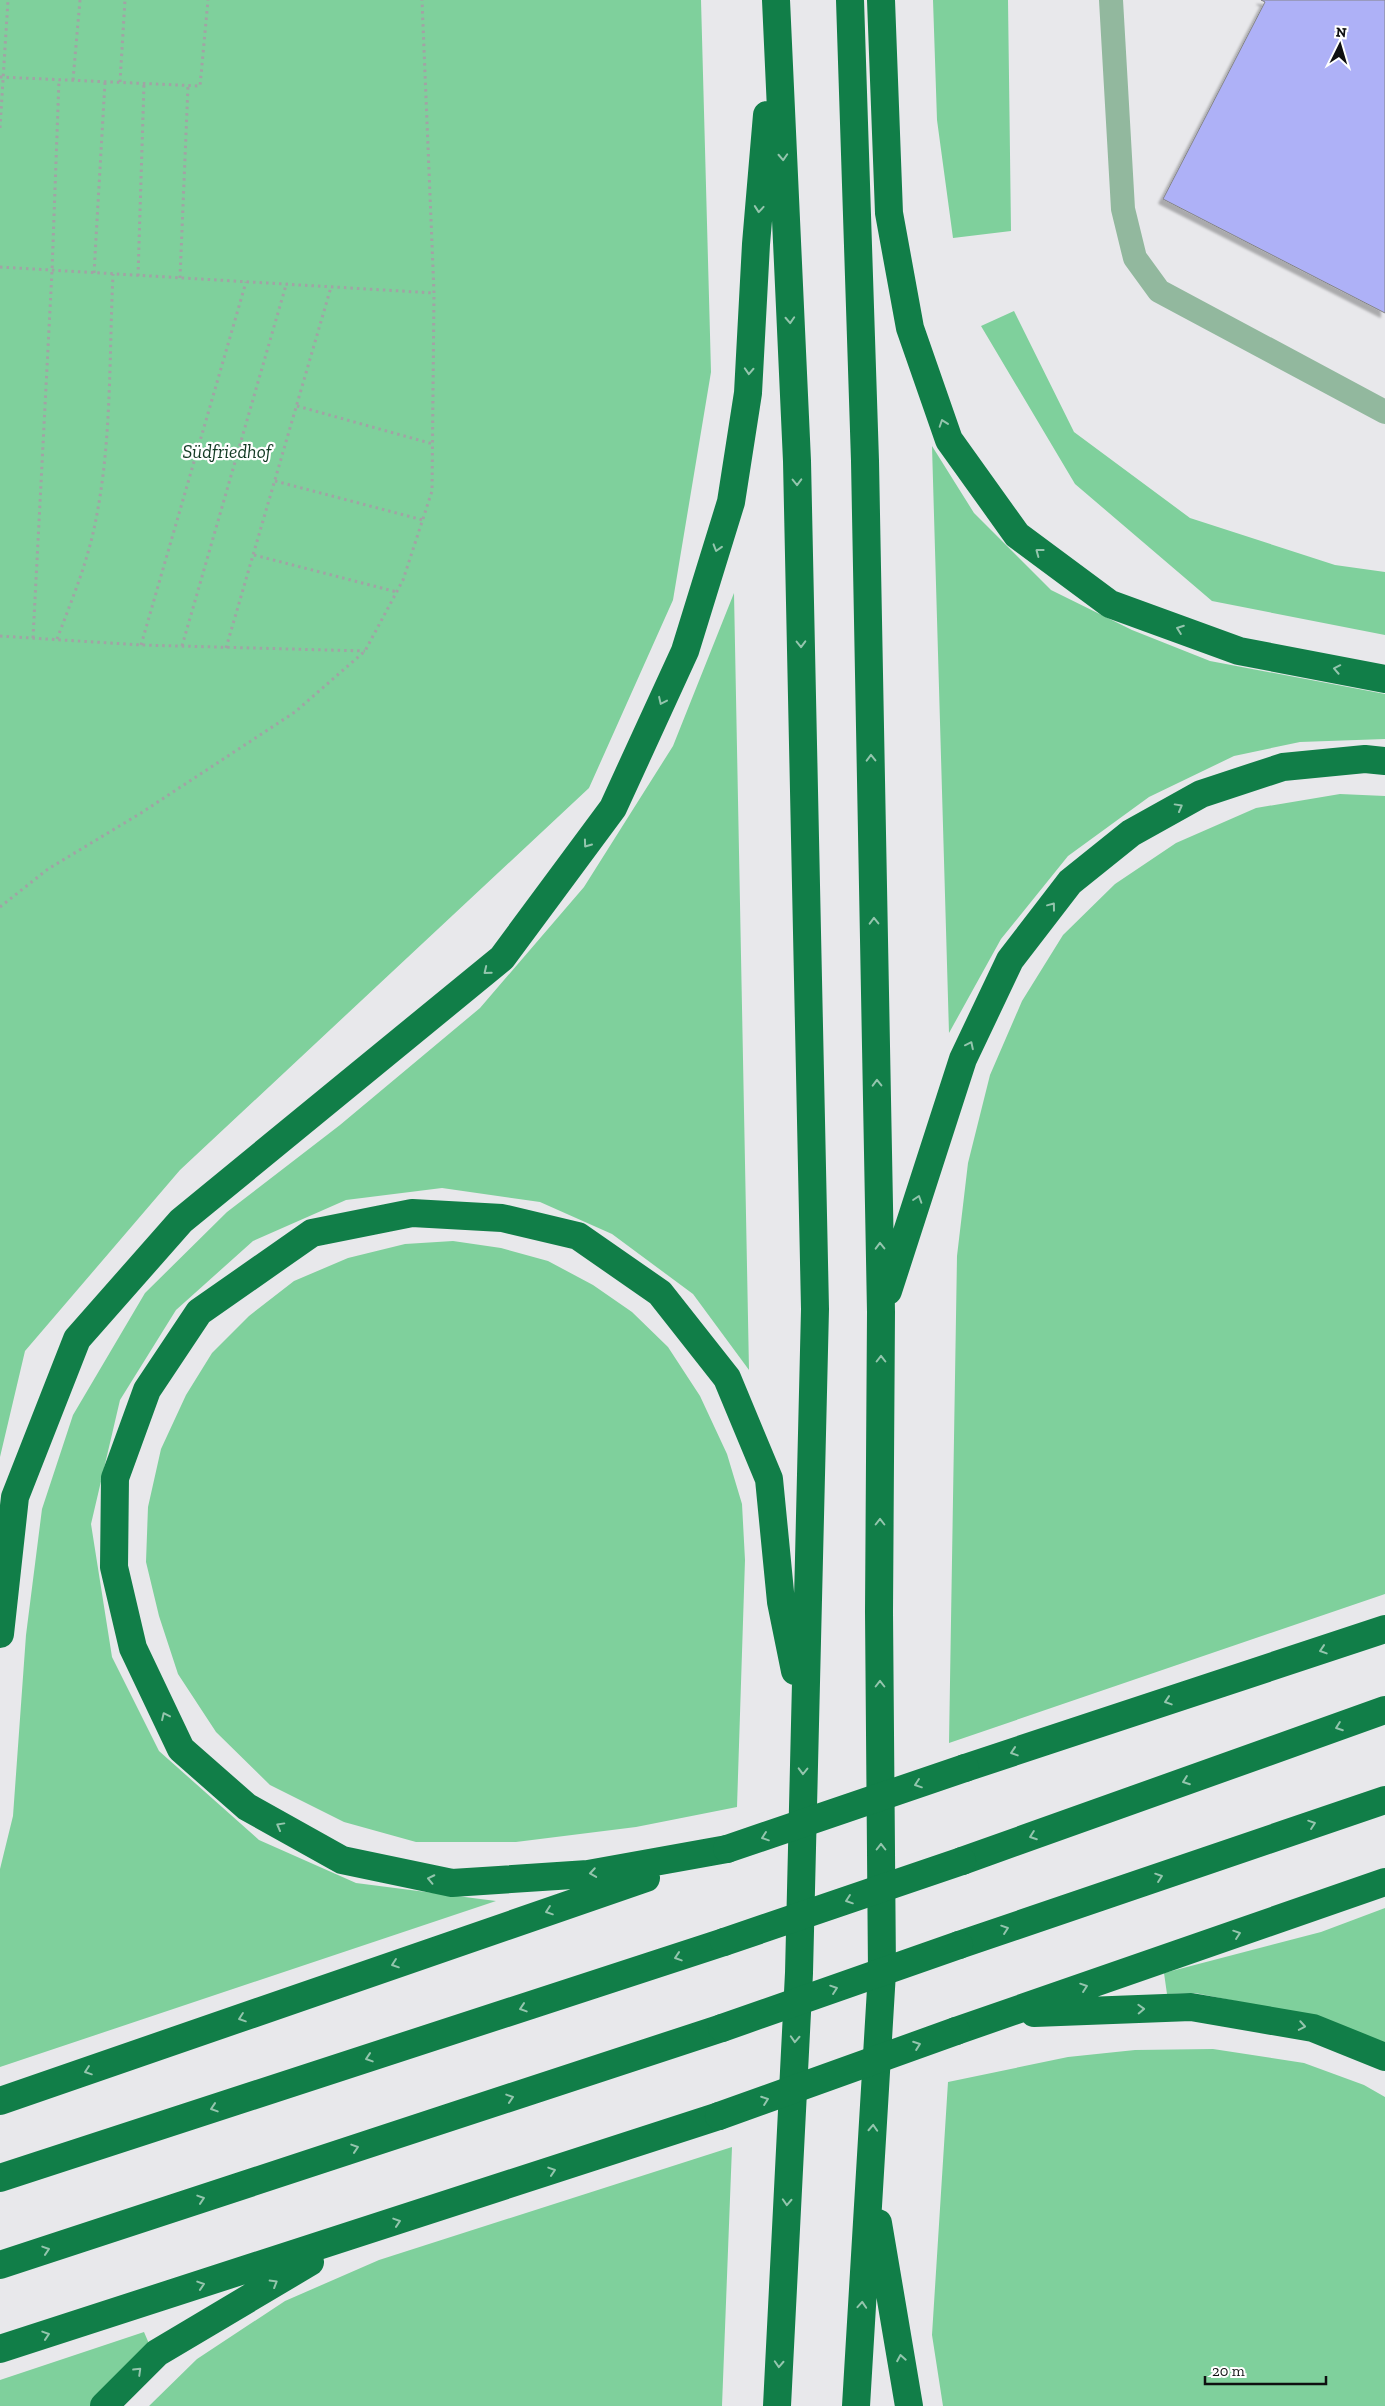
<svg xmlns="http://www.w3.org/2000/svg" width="1385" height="2406" viewBox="0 0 1385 2406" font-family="'Zilla Slab',serif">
	<defs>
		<filter id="shadow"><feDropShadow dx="-4.5" dy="4.5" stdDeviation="1" flood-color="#0004"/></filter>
	</defs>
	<rect width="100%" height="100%" fill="#e8e8eb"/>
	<!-- green -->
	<path fill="#7fd09c" d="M0 0H701L711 372 673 600 589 788 180 1170 25 1351 0 1457Z
		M933 0H1008L1011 231 953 238 937 120Z
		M1014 311 1074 432 1190 518 1335 565 1385 572V635L1212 601 1075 484 981 326Z
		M932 446 974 513 1051 590 1132 630 1210 661 1385 694V739L1300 742 1234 756 1149 797 1068 856 1001 939 949 1033Z
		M734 593 749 1370 693 1294 612 1234 540 1202 442 1188 346 1200 253 1241 176 1310 120 1400 91 1524 112 1657 159 1751 259 1840 356 1883 496 1901 0 2067V1869L13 1816 26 1635 42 1509 73 1415 145 1293 227 1212 340 1125 480 1008 584 887 673 746Z
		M1340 794 1385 796V1594L949 1743 957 1256 968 1163 990 1075 1022 1001 1063 935 1115 884 1176 843 1256 808Z
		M453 1241 501 1248 548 1261 593 1285 632 1312 668 1347 700 1396 727 1454 742 1504 745 1560 737 1807 636 1827 516 1842H416L344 1822 270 1785 216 1732 178 1674 159 1616 146 1562 148 1507 161 1449 186 1395 212 1353 249 1316 294 1281 348 1258 405 1244Z
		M1385 1908V2047L1312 2016 1195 1993 1167 1994 1164 1973 1321 1932Z
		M1213 2049 1304 2063 1364 2085 1385 2097V2406H943L932 2335 948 2082 1068 2057 1135 2050Z
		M732 2147 722 2406H149L197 2359 285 2301 379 2260Z
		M144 2332 150 2346 97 2406H0V2380Z"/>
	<!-- building -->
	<path fill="#aeb1f7" stroke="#848487" filter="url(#shadow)" d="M1261 0H1385V313L1163 199 1265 2Z"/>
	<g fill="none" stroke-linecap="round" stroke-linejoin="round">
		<!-- path -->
		<path stroke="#a2a3a5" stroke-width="3" stroke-dasharray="2.5 4" stroke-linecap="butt" d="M0 77 200 86 208 0
			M73 80 80 0
			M120 82 125 0
			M0 128 8 0
			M0 267 434 293
			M94 273 105 82
			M138 276 144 84
			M180 278 188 86
			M297 406 433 444
			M275 481 423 520
			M254 555 397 592
			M0 636 141 645 365 651
			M33 638 52 271 59 80
			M57 639C71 602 87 564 95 524 112 443 109 357 113 274
			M141 645 246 282
			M182 646 286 285
			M226 648 331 287
			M0 907 48 869 141 813 295 712 365 651 403 580 432 491 434 293 422 0"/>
		<!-- lane -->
		<path stroke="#92b89e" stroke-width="24" d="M1111 0 1123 209 1135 258 1159 291 1385 412"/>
		<!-- highway -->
		<path stroke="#117e48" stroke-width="28" d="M776 0 797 461 815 1309 799 1973 777 2406
			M850 0 865 461 881 1312 879 1612 882 1972 856 2406
			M881 0 889 213 910 328 949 440 1017 535 1110 604 1239 651 1385 679
			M888 1291 963 1059 1010 960 1070 882 1131 833 1201 794 1283 767 1365 759 1385 761
			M0 1634 15 1497 77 1339 181 1221 502 958 613 808 685 651 731 502 748 393 756 244 767 115
			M965 1768 1385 1629
			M727 1849 588 1874 452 1883 342 1860 247 1807 181 1749 133 1648 114 1567 115 1478 147 1390 199 1312 312 1233 412 1213 502 1218 578 1236 660 1293 727 1378 769 1479 781 1602 795 1671
			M962 1861 1385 1710
			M959 1945 1385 1800
			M1034 2013 1191 2007 1313 2028 1385 2057
			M956 2031 1385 1882
			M0 2101 646 1878
			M0 2178 724 1942
			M878 2223 909 2406
			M0 2265 722 2028
			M0 2349 719 2116
			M104 2406 157 2353 310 2262"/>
		<!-- highway-bridge -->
		<path stroke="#117e48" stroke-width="28" d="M727 1849 965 1768
			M724 1942 962 1861
			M722 2028 959 1945
			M719 2116 956 2031"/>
	</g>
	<!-- one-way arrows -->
	<defs><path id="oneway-chevron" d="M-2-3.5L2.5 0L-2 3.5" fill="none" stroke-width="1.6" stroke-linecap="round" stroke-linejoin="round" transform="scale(1.25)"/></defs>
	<g stroke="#94c5ad">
		<use href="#oneway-chevron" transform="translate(783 157) rotate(87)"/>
		<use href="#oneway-chevron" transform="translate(759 209) rotate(95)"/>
		<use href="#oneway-chevron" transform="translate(790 320) rotate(87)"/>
		<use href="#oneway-chevron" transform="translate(749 371) rotate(93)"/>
		<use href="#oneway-chevron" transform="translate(943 423) rotate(-109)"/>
		<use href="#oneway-chevron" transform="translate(797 482) rotate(89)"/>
		<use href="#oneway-chevron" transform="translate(717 548) rotate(107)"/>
		<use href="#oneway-chevron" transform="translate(1039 552) rotate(-143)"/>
		<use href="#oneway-chevron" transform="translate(1180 629) rotate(-160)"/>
		<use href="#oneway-chevron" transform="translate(801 644) rotate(89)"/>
		<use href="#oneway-chevron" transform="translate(1337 669) rotate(-169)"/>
		<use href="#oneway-chevron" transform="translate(662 701) rotate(115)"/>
		<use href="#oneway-chevron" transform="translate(871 758) rotate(-91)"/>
		<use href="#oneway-chevron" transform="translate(1179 807) rotate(-29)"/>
		<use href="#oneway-chevron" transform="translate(587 844) rotate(126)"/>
		<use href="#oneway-chevron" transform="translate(1052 906) rotate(-53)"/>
		<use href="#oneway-chevron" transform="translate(874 921) rotate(-91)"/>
		<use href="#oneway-chevron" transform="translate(487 971) rotate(141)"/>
		<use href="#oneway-chevron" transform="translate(970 1045) rotate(-64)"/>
		<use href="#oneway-chevron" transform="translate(877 1083) rotate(-91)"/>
		<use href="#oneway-chevron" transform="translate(918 1199) rotate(-72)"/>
		<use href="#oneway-chevron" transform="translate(880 1246) rotate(-91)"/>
		<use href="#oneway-chevron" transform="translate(881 1359) rotate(-90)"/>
		<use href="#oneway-chevron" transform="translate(880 1522) rotate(-90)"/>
		<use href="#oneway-chevron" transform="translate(1323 1650) rotate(162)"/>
		<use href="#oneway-chevron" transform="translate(880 1684) rotate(-90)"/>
		<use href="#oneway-chevron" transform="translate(1168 1701) rotate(162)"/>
		<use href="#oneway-chevron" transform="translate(165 1716) rotate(-115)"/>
		<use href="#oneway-chevron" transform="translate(1339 1727) rotate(160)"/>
		<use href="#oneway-chevron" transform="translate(1014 1752) rotate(162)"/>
		<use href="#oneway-chevron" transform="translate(803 1771) rotate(91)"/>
		<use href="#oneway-chevron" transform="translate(1186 1781) rotate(160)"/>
		<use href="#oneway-chevron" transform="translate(918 1784) rotate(161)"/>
		<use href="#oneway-chevron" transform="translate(1312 1824) rotate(-19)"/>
		<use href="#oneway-chevron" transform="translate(280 1826) rotate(-151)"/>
		<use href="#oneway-chevron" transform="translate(1033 1836) rotate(160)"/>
		<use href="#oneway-chevron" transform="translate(765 1837) rotate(161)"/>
		<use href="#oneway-chevron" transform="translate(881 1847) rotate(-90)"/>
		<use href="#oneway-chevron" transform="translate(593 1873) rotate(171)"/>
		<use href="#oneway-chevron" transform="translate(1159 1877) rotate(-19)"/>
		<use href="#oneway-chevron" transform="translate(431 1879) rotate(-168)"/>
		<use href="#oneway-chevron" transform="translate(849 1900) rotate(161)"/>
		<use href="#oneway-chevron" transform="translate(549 1911) rotate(161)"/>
		<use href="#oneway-chevron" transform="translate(1005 1929) rotate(-19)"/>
		<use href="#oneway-chevron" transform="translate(1237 1934) rotate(-19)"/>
		<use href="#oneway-chevron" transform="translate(678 1957) rotate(162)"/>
		<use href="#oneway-chevron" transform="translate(395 1964) rotate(161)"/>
		<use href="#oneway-chevron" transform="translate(1084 1987) rotate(-19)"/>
		<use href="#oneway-chevron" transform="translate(834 1989) rotate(-19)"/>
		<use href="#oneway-chevron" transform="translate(523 2008) rotate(162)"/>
		<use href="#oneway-chevron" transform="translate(1141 2009) rotate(-2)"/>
		<use href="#oneway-chevron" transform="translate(242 2018) rotate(161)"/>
		<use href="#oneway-chevron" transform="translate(1302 2026) rotate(10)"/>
		<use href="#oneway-chevron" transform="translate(795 2039) rotate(93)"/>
		<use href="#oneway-chevron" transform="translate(917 2045) rotate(-20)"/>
		<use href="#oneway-chevron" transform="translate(369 2058) rotate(162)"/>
		<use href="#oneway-chevron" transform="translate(88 2071) rotate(161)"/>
		<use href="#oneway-chevron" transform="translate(510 2098) rotate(-18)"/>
		<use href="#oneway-chevron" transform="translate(765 2100) rotate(-20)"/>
		<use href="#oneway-chevron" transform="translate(214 2108) rotate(162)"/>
		<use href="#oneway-chevron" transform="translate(873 2128) rotate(-87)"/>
		<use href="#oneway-chevron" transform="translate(355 2148) rotate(-18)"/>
		<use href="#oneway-chevron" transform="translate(552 2171) rotate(-18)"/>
		<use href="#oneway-chevron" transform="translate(201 2199) rotate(-18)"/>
		<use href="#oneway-chevron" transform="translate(787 2202) rotate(93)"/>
		<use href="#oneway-chevron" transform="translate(397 2222) rotate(-18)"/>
		<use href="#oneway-chevron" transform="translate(46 2250) rotate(-18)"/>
		<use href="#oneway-chevron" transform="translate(274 2283) rotate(-31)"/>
		<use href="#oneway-chevron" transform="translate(201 2285) rotate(-18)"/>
		<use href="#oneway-chevron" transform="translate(862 2305) rotate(-86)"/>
		<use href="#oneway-chevron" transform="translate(46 2335) rotate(-18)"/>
		<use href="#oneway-chevron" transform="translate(901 2358) rotate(-100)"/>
		<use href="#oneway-chevron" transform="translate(779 2364) rotate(93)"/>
		<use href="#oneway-chevron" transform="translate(138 2371) rotate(-44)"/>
	</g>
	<g text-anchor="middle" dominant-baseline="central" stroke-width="4.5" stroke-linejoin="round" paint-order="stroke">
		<!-- park labels -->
		<g font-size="19" font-style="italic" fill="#123a23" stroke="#fff">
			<text x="227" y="451">Südfriedhof</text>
		</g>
	</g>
	<!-- north arrow -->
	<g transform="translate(1340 45) rotate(5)" stroke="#ffffff" stroke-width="4" paint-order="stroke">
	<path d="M0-4L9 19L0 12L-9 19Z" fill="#0f1011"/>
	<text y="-8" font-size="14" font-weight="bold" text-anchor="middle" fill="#0f1011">N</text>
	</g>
	<!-- scale -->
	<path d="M1205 2376v8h121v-8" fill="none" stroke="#0f1011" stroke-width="2.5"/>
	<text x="1212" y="2376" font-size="15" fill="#0f1011" stroke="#ffffff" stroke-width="4" paint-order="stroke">20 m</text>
</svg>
